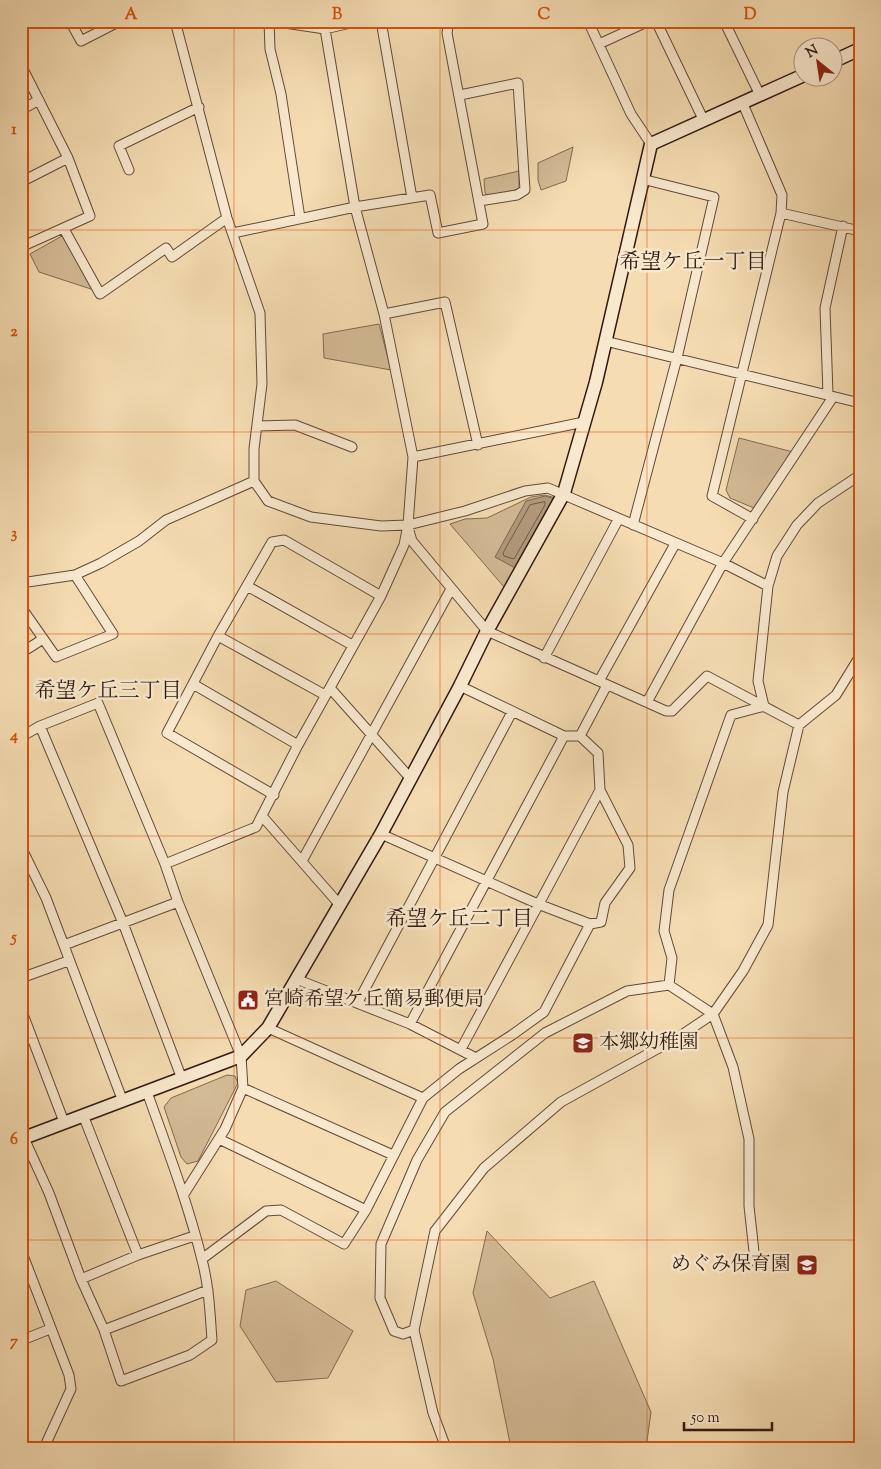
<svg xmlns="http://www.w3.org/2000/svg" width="881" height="1469" viewBox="0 0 881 1469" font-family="'Sorts Mill Goudy','Noto Serif JP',serif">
	<rect width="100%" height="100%" fill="#f5dcb2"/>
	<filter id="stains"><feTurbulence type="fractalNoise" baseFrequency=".004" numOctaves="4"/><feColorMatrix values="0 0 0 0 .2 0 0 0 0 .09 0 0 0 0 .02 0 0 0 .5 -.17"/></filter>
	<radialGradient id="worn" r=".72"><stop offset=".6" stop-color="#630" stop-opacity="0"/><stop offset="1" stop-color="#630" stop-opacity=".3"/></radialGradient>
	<!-- green -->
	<path fill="#d3bb96" stroke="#816a53" d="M573 147 566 181 541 190 538 180V163Z
		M519 171V189L488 196 485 193 484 179Z
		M62 236 68 237 97 291 39 272 30 254Z
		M379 324 391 370 324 358 323 334Z
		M739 438 797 453 754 508 730 498 726 490Z
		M545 495 556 498 504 587 450 524 465 519 487 518 531 497Z
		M227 1075 235 1076 238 1083 198 1161 187 1164 181 1157 164 1107 171 1098Z
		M487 1231 550 1298 594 1281 651 1412 646 1448H511L493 1359 473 1293Z
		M276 1281 353 1331 328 1378 276 1382 240 1326 246 1290Z"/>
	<!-- water -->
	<path fill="#b29a7b" stroke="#7e6750" d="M545 496 555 499 515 568 495 557 526 501Z"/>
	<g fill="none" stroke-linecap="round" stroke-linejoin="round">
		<!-- shore -->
		<path stroke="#705a46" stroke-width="1" d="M545 502V505L514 559 504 556 503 553 530 505Z"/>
		<!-- street casing -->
		<g stroke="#604a38" stroke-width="11">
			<path id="street" d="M70 21 81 41 120 21
				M175 21 227 218 260 313 262 384 254 449V481L268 501 311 517 381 526 408 525 465 511 525 491 548 488 723 563 768 586
				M269 21 270 49 281 94 300 218
				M271 21 325 29 359 21
				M381 21 412 198
				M588 21 631 114 651 144
				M656 21 704 121
				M724 21 760 95
				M599 44 649 21
				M21 65 68 158 90 216 21 247
				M460 95 518 83 525 190 517 195 479 201
				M743 104 782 195 781 213 712 496 753 519
				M21 110 39 100
				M129 170 119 146 199 107
				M21 182 68 158
				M781 213 860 231
				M64 229 100 294 166 248 172 257 227 218
				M233 233 355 207 430 195 438 233 483 224 447 33 449 21
				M384 314 445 302 478 445
				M605 341 860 403
				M828 394 825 308 843 226
				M257 426 295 425 352 447
				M413 457 584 422
				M633 525 677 358 714 197 642 179
				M408 527 412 541 487 631 666 711H672L707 676 799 725
				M21 583 75 575 101 563 139 541 166 520 254 481
				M247 586 352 645
				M21 607 56 657 113 634 75 575
				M218 636 325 695
				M21 653 43 639
				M544 658 618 520
				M599 681 675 544
				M193 684 298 745
				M330 688 411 779
				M647 702 723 563 833 397
				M764 706 758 681 768 586 777 556 797 525 818 503 860 475
				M40 726 123 923 182 1079
				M580 736 607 685
				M21 737 40 726 98 703 165 864 178 902 241 1056 243 1088 225 1129 184 1194
				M274 795 167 733 218 636 272 542 284 540 381 596
				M262 816 339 904
				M381 834 538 904 590 924 601 922 605 903 630 868 628 845 600 790 598 753 580 736H564L460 686
				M21 847 46 898 122 1099
				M302 861 451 589
				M165 864 256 827 298 745 381 596 404 545 408 525 413 457 384 314 355 207 325 29
				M64 945 178 902
				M21 978 68 961
				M296 979 410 1024 476 1058
				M669 985 672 958 664 931 669 890 731 715 764 706
				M358 1002 512 712
				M21 1009 64 1122
				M410 1024 564 736
				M268 1028 423 1098
				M461 1049 600 790
				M243 1088 393 1155
				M83 1115 138 1255
				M24 1138 49 1193 81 1279 104 1330 121 1381 190 1355 212 1340C210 1313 209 1286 202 1260 188 1203 167 1148 147 1092
				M219 1139 366 1210
				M21 1250 69 1375 71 1389 44 1448
				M202 1259 266 1211 281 1210 344 1244 366 1210 423 1098 459 1069 512 1035 544 1012 590 924
				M81 1279 138 1255 194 1236
				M104 1330 208 1290
				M414 1330 435 1231 484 1168 561 1102 677 1038 713 1014 743 971 768 925 783 792 799 725 836 695 860 656
				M21 1338 25 1339 50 1329
				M21 1349 25 1339
				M446 1448 433 1413 414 1330 403 1334 394 1331 380 1298 381 1244 417 1160 445 1112 545 1033 627 991 669 985 713 1014 733 1067 749 1139V1206L755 1261"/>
		</g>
		<!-- secondary casing -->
		<g stroke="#2f1a10" stroke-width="15">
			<path id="secondary" d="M834 61 860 49
				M21 1139 241 1056 268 1028 381 834 460 686 487 631 564 493 596 382 651 144 804 75"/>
		</g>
		<!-- street -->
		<use href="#street" stroke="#f8e8cd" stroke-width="9"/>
		<!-- secondary -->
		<use href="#secondary" stroke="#f8e8cd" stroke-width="12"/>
	</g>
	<!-- grid -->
	<path fill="none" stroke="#d6530c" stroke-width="1" stroke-opacity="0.55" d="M234 21V1448M440 21V1448M647 21V1448M21 230H860M21 432H860M21 634H860M21 836H860M21 1038H860M21 1240H860"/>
	<!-- icons -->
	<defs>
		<g id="civic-square" transform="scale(1.125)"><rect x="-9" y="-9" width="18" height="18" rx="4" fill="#8f2418" stroke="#f8e8cd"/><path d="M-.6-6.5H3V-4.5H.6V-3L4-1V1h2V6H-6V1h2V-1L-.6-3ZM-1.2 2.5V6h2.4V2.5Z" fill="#fff"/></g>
		<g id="school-square" transform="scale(1.125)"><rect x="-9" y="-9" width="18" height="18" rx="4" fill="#8f2418" stroke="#f8e8cd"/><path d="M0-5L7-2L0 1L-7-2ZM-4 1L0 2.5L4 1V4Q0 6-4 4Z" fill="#fff"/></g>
	</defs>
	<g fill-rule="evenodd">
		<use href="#civic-square" x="248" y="1000"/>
		<use href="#school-square" x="583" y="1043"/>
		<use href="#school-square" x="807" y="1265"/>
	</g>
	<g text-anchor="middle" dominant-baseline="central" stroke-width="5" stroke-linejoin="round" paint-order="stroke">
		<!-- poi labels -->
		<g font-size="20" fill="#2f1a10" stroke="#f8e8cd" text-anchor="start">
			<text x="264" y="1000">宮崎希望ケ丘簡易郵便局</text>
			<text x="599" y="1043">本郷幼稚園</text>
			<text x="791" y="1265" text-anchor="end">めぐみ保育園</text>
		</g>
		<!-- neighbourhood labels -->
		<g font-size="21" fill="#2f1a10" stroke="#f8e8cd">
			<text x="693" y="263">希望ケ丘一丁目</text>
			<text x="108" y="692">希望ケ丘三丁目</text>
			<text x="459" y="920">希望ケ丘二丁目</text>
		</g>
	</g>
	<!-- margin -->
	<rect width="881" height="1469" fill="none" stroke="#f5dcb2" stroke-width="55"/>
	<!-- north arrow -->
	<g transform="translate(818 62) rotate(330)"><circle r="24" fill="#f8e8cd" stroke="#a89681"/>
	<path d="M0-4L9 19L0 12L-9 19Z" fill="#8f2418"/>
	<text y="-8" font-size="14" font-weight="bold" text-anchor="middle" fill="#2f1a10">N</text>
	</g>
	<!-- scale -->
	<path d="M684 1422v8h88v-8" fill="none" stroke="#2f1a10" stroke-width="2.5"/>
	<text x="691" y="1422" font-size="15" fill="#2f1a10" stroke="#f8e8cd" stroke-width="4" paint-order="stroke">50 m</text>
	<rect x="28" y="28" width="826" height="1414" fill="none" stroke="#d6530c" stroke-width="2"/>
	<g font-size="16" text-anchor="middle" font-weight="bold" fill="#d6530c">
		<text x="131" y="19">A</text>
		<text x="337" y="19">B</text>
		<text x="544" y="19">C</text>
		<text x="750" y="19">D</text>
		<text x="14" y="134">1</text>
		<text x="14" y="336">2</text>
		<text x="14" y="538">3</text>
		<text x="14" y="740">4</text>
		<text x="14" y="942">5</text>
		<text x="14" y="1144">6</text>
		<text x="14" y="1346">7</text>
	</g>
	<rect width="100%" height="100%" filter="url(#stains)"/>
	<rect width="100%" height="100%" fill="url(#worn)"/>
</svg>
